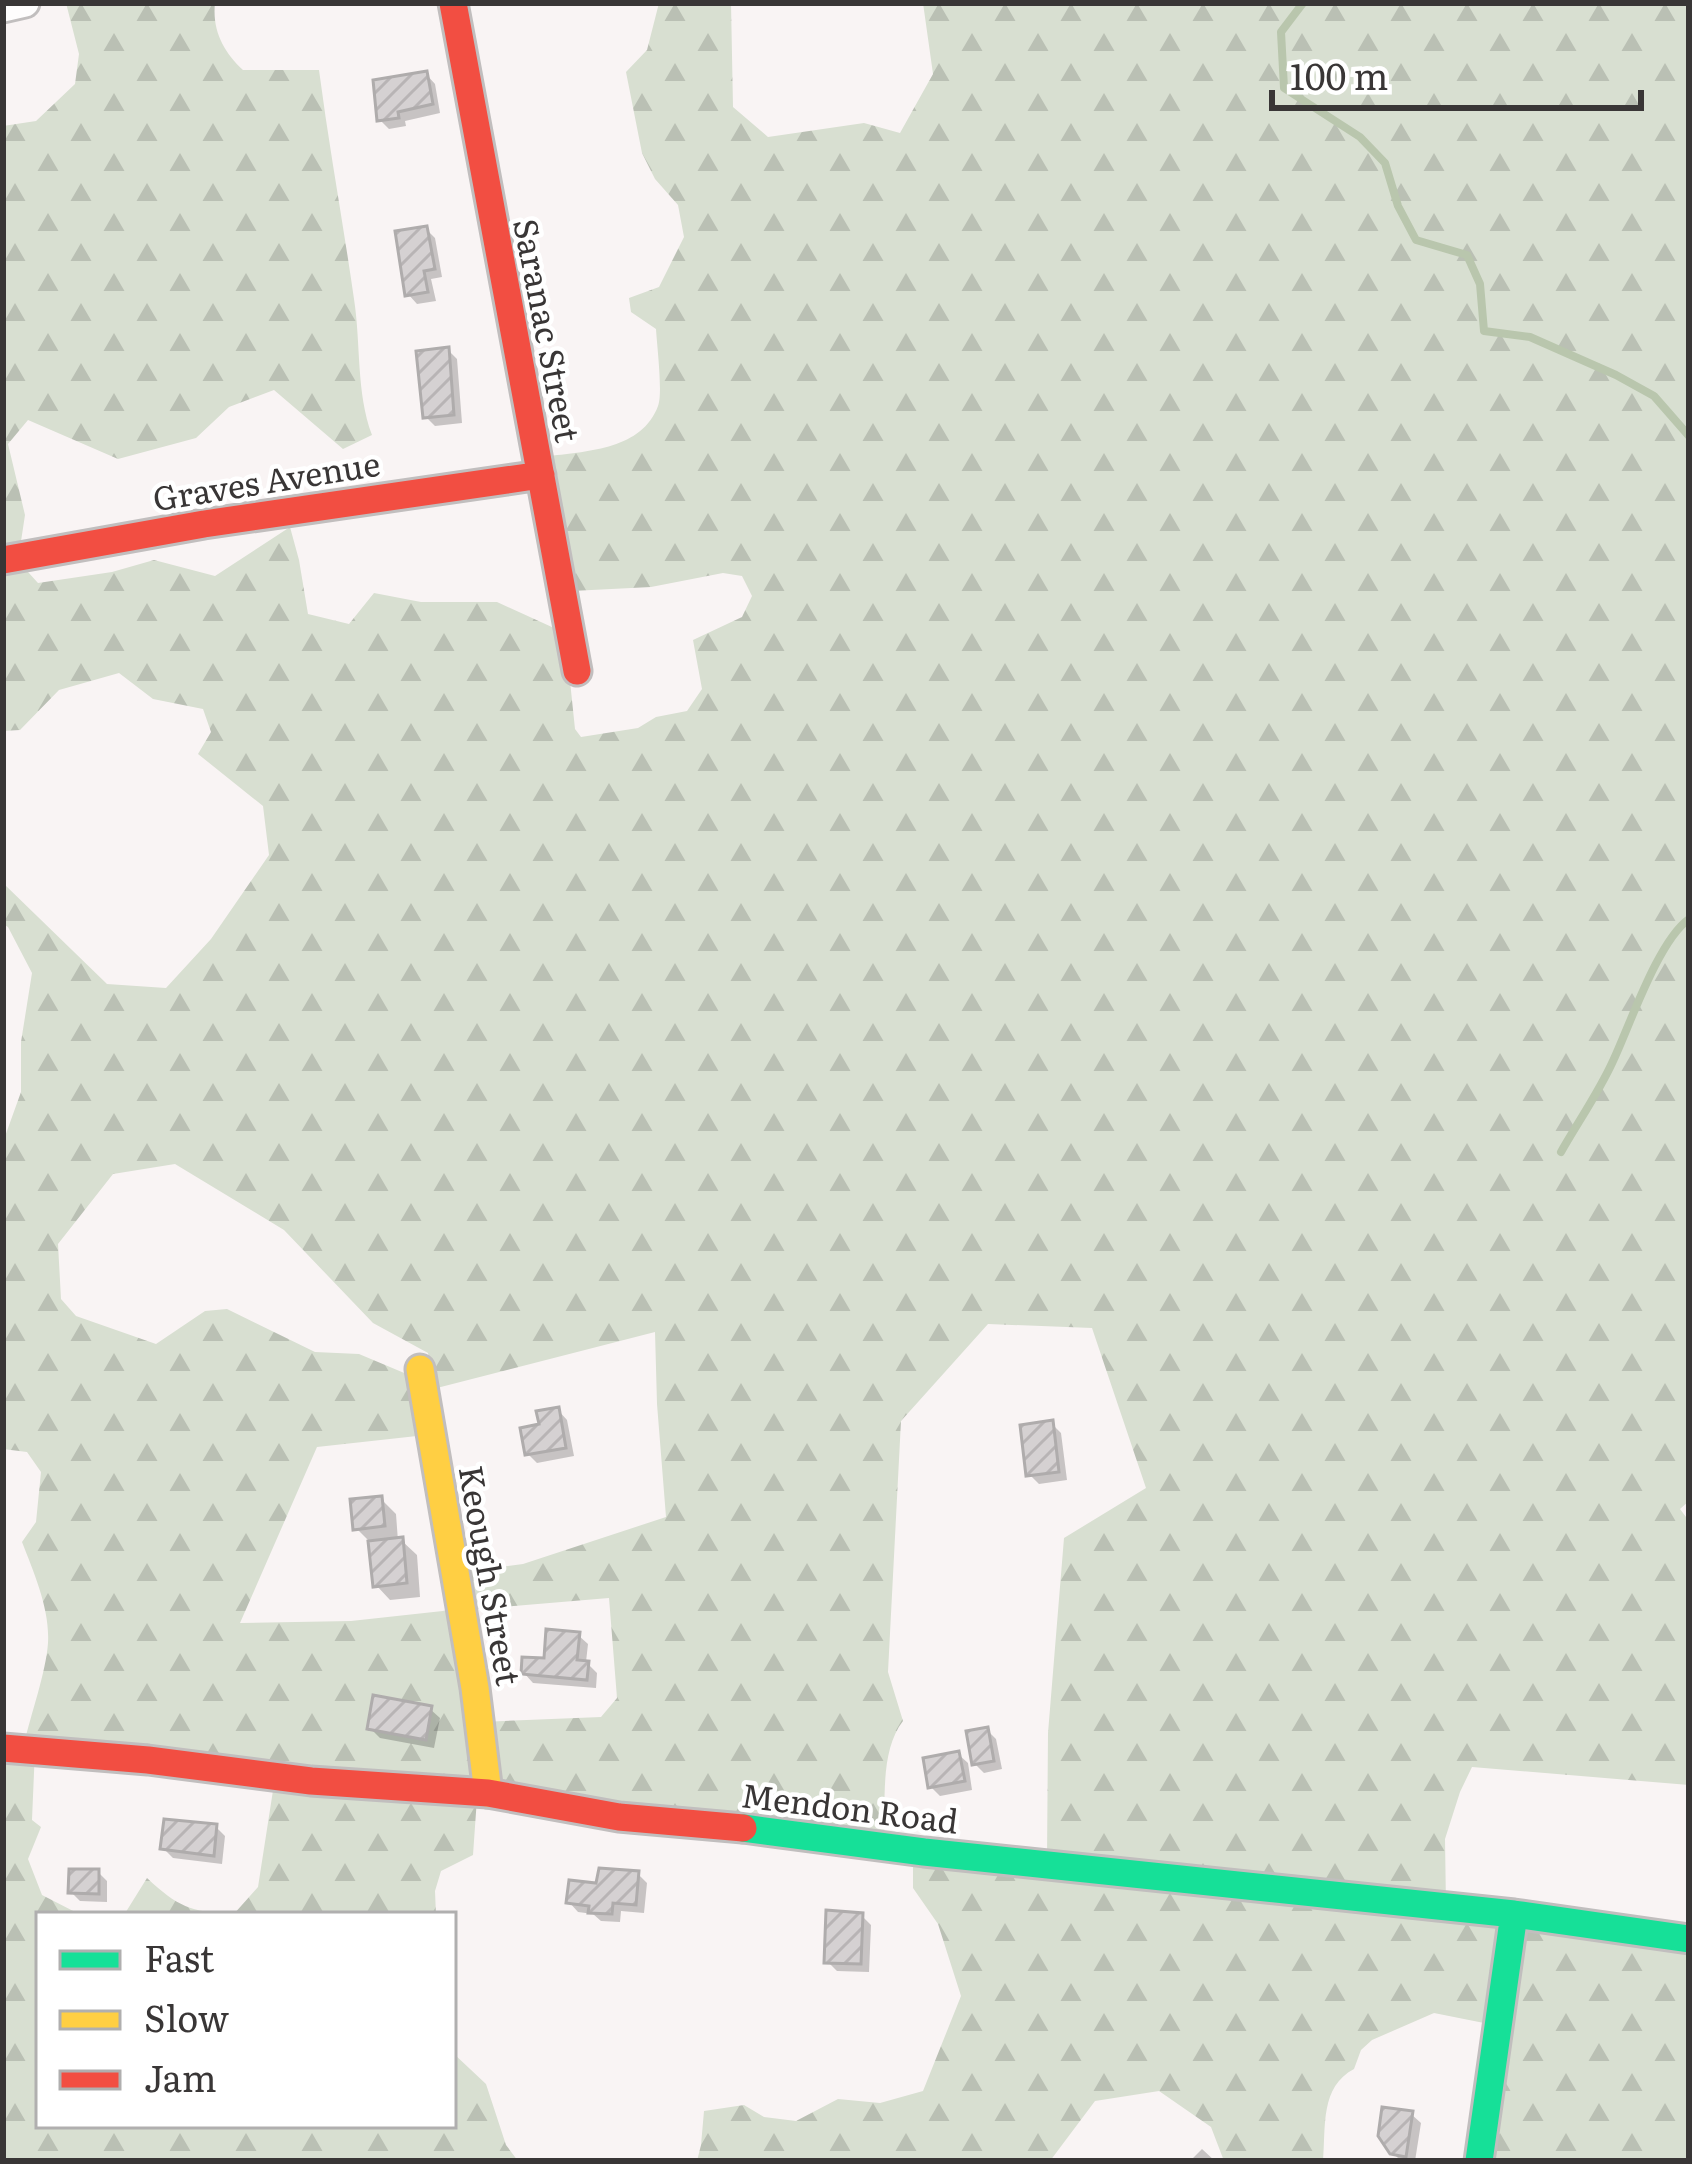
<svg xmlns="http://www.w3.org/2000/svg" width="1692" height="2164" viewBox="0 0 1692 2164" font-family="Literata,serif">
	<defs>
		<pattern id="forest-firs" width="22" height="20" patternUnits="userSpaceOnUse" patternTransform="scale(3)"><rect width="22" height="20" fill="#d8dfd1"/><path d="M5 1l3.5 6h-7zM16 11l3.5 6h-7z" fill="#bac0b4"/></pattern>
		<pattern id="building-hatch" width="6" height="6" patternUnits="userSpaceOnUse" patternTransform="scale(3)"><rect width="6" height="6" fill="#d5d1d2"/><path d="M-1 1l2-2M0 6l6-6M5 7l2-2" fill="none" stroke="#b8b4b5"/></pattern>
	</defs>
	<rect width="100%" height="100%" fill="#f9f4f4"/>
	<!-- forest -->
	<path fill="url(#forest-firs)" fill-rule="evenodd" d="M66 3H215C212 31 224 52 243 70H319C329 147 343 222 354 299 361 344 356 392 372 435L343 449 274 390 229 407 196 438 118 459 28 420 8 444 25 515 18 561 38 583 112 572 154 560 215 576 290 527 299 560 308 614 349 624 374 593 421 602H497L565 633 575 729 581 737 638 728 656 717 687 711 702 689 693 640 742 617 752 596 742 576 723 573 651 587 572 591 550 456C589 451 642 449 658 406 663 394 657 346 656 329L631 312 629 298 659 287 684 237 678 205 655 179 642 153 626 72 647 50 659 3H731L733 107 768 137 864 123 900 133 933 74 923 3H1689V1501L1680 1509 1689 1521V1785L1472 1767 1460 1792 1445 1839 1446 1906 1689 1937V2161H1477L1494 2025 1434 2013 1372 2040 1361 2050 1354 2069C1320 2087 1326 2126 1323 2161H1224L1211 2127 1159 2091 1095 2101 1050 2161H697L701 2145 704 2111 744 2105 764 2117 796 2121 838 2099 880 2103 923 2091 961 1996 938 1924 913 1888V1852L1047 1858 1048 1733 1064 1538 1146 1488 1092 1328 988 1324 901 1421 888 1672 903 1721C879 1752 886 1805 884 1844L477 1798 473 1855 441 1871 435 1891 436 1915H233L258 1887 274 1784 35 1749 32 1820 41 1827 28 1859 42 1895 81 1915H39V2125H453V2053L486 2084 506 2145 518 2161H3V1745L24 1744C31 1714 46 1672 48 1643 50 1609 34 1573 22 1542L36 1522 41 1472 27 1452 3 1449V1142L21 1092V1042L32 973 8 927 3 924V883L107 984 166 988 211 939 269 855 263 806 198 754 211 732 203 709 153 699 119 673 59 690 20 730 3 731V126L36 121 75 84 79 54ZM175 1164 284 1230 373 1323 428 1353 433 1389 655 1332 657 1404 666 1517 523 1564 459 1572 461 1609 351 1621 240 1623 317 1447 417 1436 409 1375 359 1354 315 1352 227 1309 205 1311 156 1344 76 1316 61 1299 58 1244 113 1174ZM609 1598 617 1698 601 1717 480 1722 466 1610Z
		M147 1878C178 1907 190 1911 232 1915H124Z"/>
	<!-- shadow -->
	<path fill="#0003" d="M426 74 435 84 440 113 405 121 406 126 389 129 380 120Z
		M426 229 435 238 442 277 431 279 436 301 417 304 408 294Z
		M448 350 457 359 462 423 435 426 426 417Z
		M558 1410 567 1420 574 1456 537 1463 527 1453 543 1427Z
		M1052 1424 1061 1433 1067 1480 1039 1484 1029 1474Z
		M381 1499 396 1514 398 1541H402L417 1555 420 1597 390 1600 376 1585 372 1544 356 1528Z
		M578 1635 588 1644 586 1662 597 1673 596 1688 533 1683 524 1673 546 1661Z
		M430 1709 440 1718 434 1748 380 1738 370 1728Z
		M987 1730 996 1739 1002 1769 984 1773 975 1764Z
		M958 1754 968 1763 972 1790 940 1796 931 1787Z
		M216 1827 225 1836 222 1864 173 1858 163 1848Z
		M98 1872 107 1881V1902L80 1901 71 1892Z
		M638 1874 647 1883 644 1913 621 1911 620 1922 601 1921 593 1914 578 1912 569 1902 599 1886Z
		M862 1916 871 1925 869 1972 837 1971 827 1961Z
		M1411 2114 1421 2123 1415 2161H1401L1392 2152Z
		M1202 2149 1215 2161H1190Z"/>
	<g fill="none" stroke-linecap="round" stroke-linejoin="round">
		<!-- stream -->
		<path stroke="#b9c6ad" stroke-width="8" d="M1303 3 1281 32 1284 88 1360 137 1385 163 1398 206 1416 240 1467 255 1480 284 1484 331 1530 337 1616 375 1654 396 1689 436
			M1561 1152C1578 1122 1599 1092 1613 1061 1630 1025 1658 941 1689 919"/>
	</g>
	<!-- building -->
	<path fill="url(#building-hatch)" stroke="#afacac" stroke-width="3" d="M427 71 433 104 398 112 399 118 377 121 373 80Z
		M427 226 435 269 424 271 428 292 405 296 395 231Z
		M449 347 454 415 423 418 416 351Z
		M559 1407 566 1448 525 1455 520 1428 539 1424 536 1411Z
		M1053 1420 1059 1472 1026 1476 1020 1425Z
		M382 1496 385 1526 353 1530 350 1499Z
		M403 1537 407 1583 373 1587 368 1541Z
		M546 1629 580 1632 577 1660 589 1661 587 1680 521 1674 522 1657 544 1658Z
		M373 1695 432 1706 426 1740 367 1729Z
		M988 1727 994 1761 972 1765 966 1731Z
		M959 1751 965 1781 928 1788 923 1758Z
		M164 1819 217 1824 214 1856 160 1849Z
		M599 1868 639 1871 636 1905 613 1903 612 1914 588 1913 589 1906 566 1903 569 1880 596 1883Z
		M69 1869H99V1894L68 1893Z
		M826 1910 863 1913 861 1964 824 1963Z
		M1382 2107 1413 2111 1406 2157 1390 2154 1378 2136Z"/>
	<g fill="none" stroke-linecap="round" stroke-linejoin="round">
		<!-- street casing -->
		<g stroke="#c1bebe" stroke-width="33">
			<path id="street" d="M3 8 25 3"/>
		</g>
		<!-- fast casing -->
		<g stroke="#c1bebe" stroke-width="33">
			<path id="fast" d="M743 1828 924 1852 1514 1914 1689 1939
				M1479 2161 1514 1914"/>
		</g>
		<!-- slow casing -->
		<g stroke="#c1bebe" stroke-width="33">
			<path id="slow" d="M420 1369 475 1688 488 1793"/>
		</g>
		<!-- jam casing -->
		<g stroke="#c1bebe" stroke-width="33">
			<path id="jam" d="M453 3 577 671
				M3 560 204 524 541 475
				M3 1748 148 1760 311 1781 488 1793 619 1817 743 1828"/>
		</g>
		<!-- street -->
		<use href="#street" stroke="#fefdfd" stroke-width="27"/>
		<!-- fast -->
		<use href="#fast" stroke="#16e098" stroke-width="27"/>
		<!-- slow -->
		<use href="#slow" stroke="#ffcf43" stroke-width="27"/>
		<!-- jam -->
		<use href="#jam" stroke="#f24e42" stroke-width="27"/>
	</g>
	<g text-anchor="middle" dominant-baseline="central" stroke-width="9" stroke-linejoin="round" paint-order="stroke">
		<!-- street labels -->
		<g font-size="33" fill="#393636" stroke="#fff">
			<text transform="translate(549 330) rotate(79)">Saranac Street</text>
			<text transform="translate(266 479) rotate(-9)">Graves Avenue</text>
			<text transform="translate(492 1575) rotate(80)">Keough Street</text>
			<text transform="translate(850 1806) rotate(7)">Mendon Road</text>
		</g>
	</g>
	<!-- border -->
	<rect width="1692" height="2164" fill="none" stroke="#393636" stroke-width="12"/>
	<!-- legend -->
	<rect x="36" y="1912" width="420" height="216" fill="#ffffff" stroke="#b0afaf" stroke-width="3"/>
	<rect x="60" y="1951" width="60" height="18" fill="#16e098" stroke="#b0afaf" stroke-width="3"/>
	<text x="144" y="1972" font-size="36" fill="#393636">Fast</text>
	<rect x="60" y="2011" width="60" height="18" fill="#ffcf43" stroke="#b0afaf" stroke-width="3"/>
	<text x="144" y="2032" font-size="36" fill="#393636">Slow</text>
	<rect x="60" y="2071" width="60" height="18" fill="#f24e42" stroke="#b0afaf" stroke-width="3"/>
	<text x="144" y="2092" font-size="36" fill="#393636">Jam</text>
	<!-- scale -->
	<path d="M1272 90v18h369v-18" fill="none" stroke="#393636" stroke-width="6"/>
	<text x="1290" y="90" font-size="36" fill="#393636" stroke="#ffffff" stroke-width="9" paint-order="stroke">100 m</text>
</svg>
